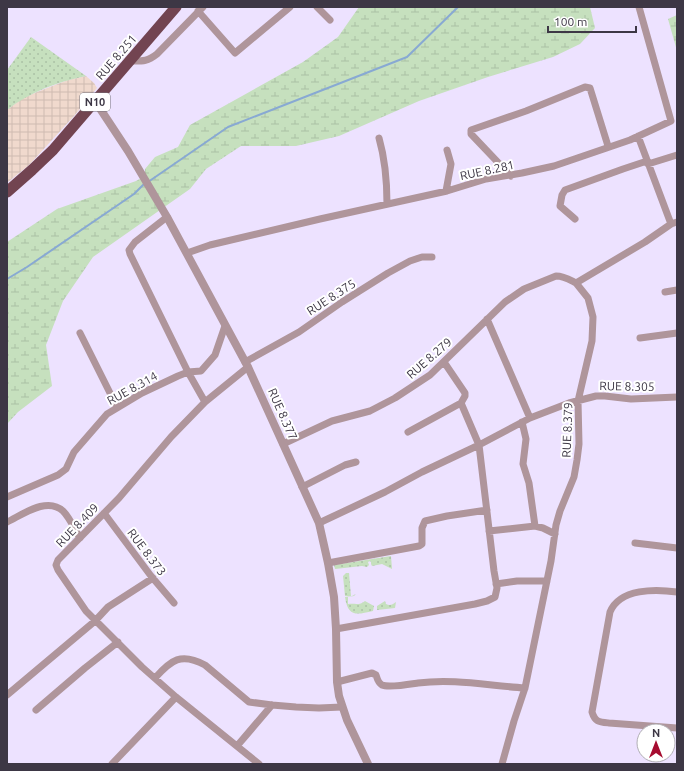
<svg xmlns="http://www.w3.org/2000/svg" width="684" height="771" viewBox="0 0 684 771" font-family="Ubuntu,sans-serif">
	<defs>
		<pattern id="industrial-grid" width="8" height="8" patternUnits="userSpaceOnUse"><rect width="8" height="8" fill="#f0d9cd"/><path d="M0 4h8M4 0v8" fill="none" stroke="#cfbbb1"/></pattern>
		<pattern id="grass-dots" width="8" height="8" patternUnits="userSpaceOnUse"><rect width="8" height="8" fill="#c6e0be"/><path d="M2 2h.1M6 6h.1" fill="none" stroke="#abc1a5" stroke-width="1.8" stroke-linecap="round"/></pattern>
		<pattern id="wetland-marsh" width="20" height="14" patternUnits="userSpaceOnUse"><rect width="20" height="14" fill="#c6e0be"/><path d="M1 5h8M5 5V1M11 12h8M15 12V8" fill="none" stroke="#abc1a5"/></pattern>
	</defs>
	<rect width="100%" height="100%" fill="#ede2ff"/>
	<!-- industrial -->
	<path fill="url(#industrial-grid)" d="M86 76 94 83 97 88 75 115 29 165 7 183V110L21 99 37 92 68 80Z"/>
	<!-- grass -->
	<path fill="url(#grass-dots)" d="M31 37 86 76C57 82 30 92 7 110V70Z
		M391 556 392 569 382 564 372 566 371 564V562L370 561 368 562 369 565 367 567 362 566 335 569 334 565Z
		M346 573H349L351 596H345L343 576Z
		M356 594 354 596 348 597V604C355 603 359 606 365 601L374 606 373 611C356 615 348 617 345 597L352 596Z
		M385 601 386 604C390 606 392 605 396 602L395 608 377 610V606Z"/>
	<!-- wetland -->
	<path fill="url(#wetland-marsh)" d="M359 7H590L595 28 580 44 553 57 488 77 419 101 339 136 296 146H241L206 169 190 189 93 257 63 301 46 345 52 386 18 412 7 424V242L57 209 136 181 145 176V169L155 157 178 147 190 125 303 62 338 37Z
		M677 15V51L668 19Z"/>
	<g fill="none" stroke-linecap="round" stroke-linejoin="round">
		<!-- stream -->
		<path stroke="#88a9d3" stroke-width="2" d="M148 182 228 127 407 57 458 7
			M7 279 27 267 134 194 144 184"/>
		<!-- minor -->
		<path stroke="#af959b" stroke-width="7" d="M317 7 330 20
			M198 11 235 53 290 7
			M129 61C142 61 147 62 157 54L203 7
			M638 136 671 224
			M379 138C385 159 387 182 387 204
			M648 164 677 155
			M511 176 471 134V130L526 111 585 87 590 88 608 146
			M446 191 451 164 447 150
			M167 217 135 242 129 250 130 254 188 372 205 402
			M575 219 560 206 562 195 565 190 623 169 647 161
			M187 253 210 245 320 219 447 191 486 179 522 173 554 166 630 140 671 121 639 7
			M665 292 677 290
			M487 319 530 418
			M80 333 117 407
			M640 338 677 333
			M245 362 299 332 342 302 388 273 410 261 422 257H432
			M248 367 205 402 171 437 119 498 58 560 56 565 58 570 86 611 142 667 176 697 259 764
			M522 422 526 439 523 464 529 483 535 526
			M408 432 461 403 465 396V393L444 362
			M283 444 332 421 370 411 395 398 430 375 505 302 524 289 556 276C564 276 570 280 576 283
			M302 487 345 465 356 462
			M7 497 58 475 66 469 74 452 107 414 142 393 178 376 188 372 201 371 215 355 225 326
			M104 513 151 576 174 603
			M7 522C22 515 47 496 63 511 70 518 75 530 80 538
			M319 523 385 492 422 472 479 445 530 418 569 403 596 396H605L631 399 677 397
			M489 531 535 526 543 528 555 534
			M635 543 677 548
			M328 563 419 546 422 544V528L425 521 447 516 487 510
			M496 584 517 581H547
			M677 592C656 589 620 588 610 612L592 712C595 722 599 722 609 723L677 728
			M336 629 475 604 487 601 495 597 497 588 494 571 479 445 461 403
			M155 678C171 660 181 652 205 665L249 702 272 705 296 707 319 708 342 707
			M337 682 372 673 376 675C377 678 378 683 382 685 389 688 411 684 418 683 454 678 490 686 525 688
			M7 695 95 621 108 607 153 578
			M36 710 85 668 118 642
			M237 746 272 705
			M112 764 176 697
			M502 764 514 721 525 688 551 561 556 525 560 511 574 477 577 460 579 444 578 401 592 341 593 317 588 298 576 283 645 242 671 224 677 222"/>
		<!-- tertiary -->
		<path stroke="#af959b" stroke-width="8" d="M95 101 128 151 167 217 248 367 319 523 328 563 334 597 336 629 337 682 339 696 347 720 368 764"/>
		<!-- trunk -->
		<path stroke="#724451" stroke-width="11" d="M7 192 32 170 53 150 176 7"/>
	</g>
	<g text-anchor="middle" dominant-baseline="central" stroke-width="4" stroke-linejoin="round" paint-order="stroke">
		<!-- shield labels -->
		<rect fill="#fff" stroke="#77737d" stroke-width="1" x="80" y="93" width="30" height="18" rx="3"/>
		<g font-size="11" font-weight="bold" fill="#3d3745">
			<text x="95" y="102">N10</text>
		</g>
		<!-- street labels -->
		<g font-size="12" fill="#3d3745" stroke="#fff">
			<text transform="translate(116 57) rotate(-49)">RUE 8.251</text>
			<text transform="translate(487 170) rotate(-12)">RUE 8.281</text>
			<text transform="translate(331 297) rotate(-33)">RUE 8.375</text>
			<text transform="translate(429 358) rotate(-41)">RUE 8.279</text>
			<text transform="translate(627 386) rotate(1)">RUE 8.305</text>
			<text transform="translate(132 388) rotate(-29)">RUE 8.314</text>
			<text transform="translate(283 414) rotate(66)">RUE 8.377</text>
			<text transform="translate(567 430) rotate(-88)">RUE 8.379</text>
			<text transform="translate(77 525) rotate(-46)">RUE 8.409</text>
			<text transform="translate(147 552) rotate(53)">RUE 8.373</text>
		</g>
	</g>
	<!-- border -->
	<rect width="684" height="771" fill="none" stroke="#3d3745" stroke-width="16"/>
	<!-- north arrow -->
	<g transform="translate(656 743)"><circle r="19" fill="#ffffff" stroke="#b1afb5"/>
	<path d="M0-3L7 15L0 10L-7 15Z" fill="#a60c30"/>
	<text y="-6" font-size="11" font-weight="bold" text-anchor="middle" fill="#3d3745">N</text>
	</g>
	<!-- scale -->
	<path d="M548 26v6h88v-6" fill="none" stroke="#3d3745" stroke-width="2"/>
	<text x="554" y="26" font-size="12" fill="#3d3745" stroke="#ffffff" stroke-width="3" paint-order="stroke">100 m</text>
</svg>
